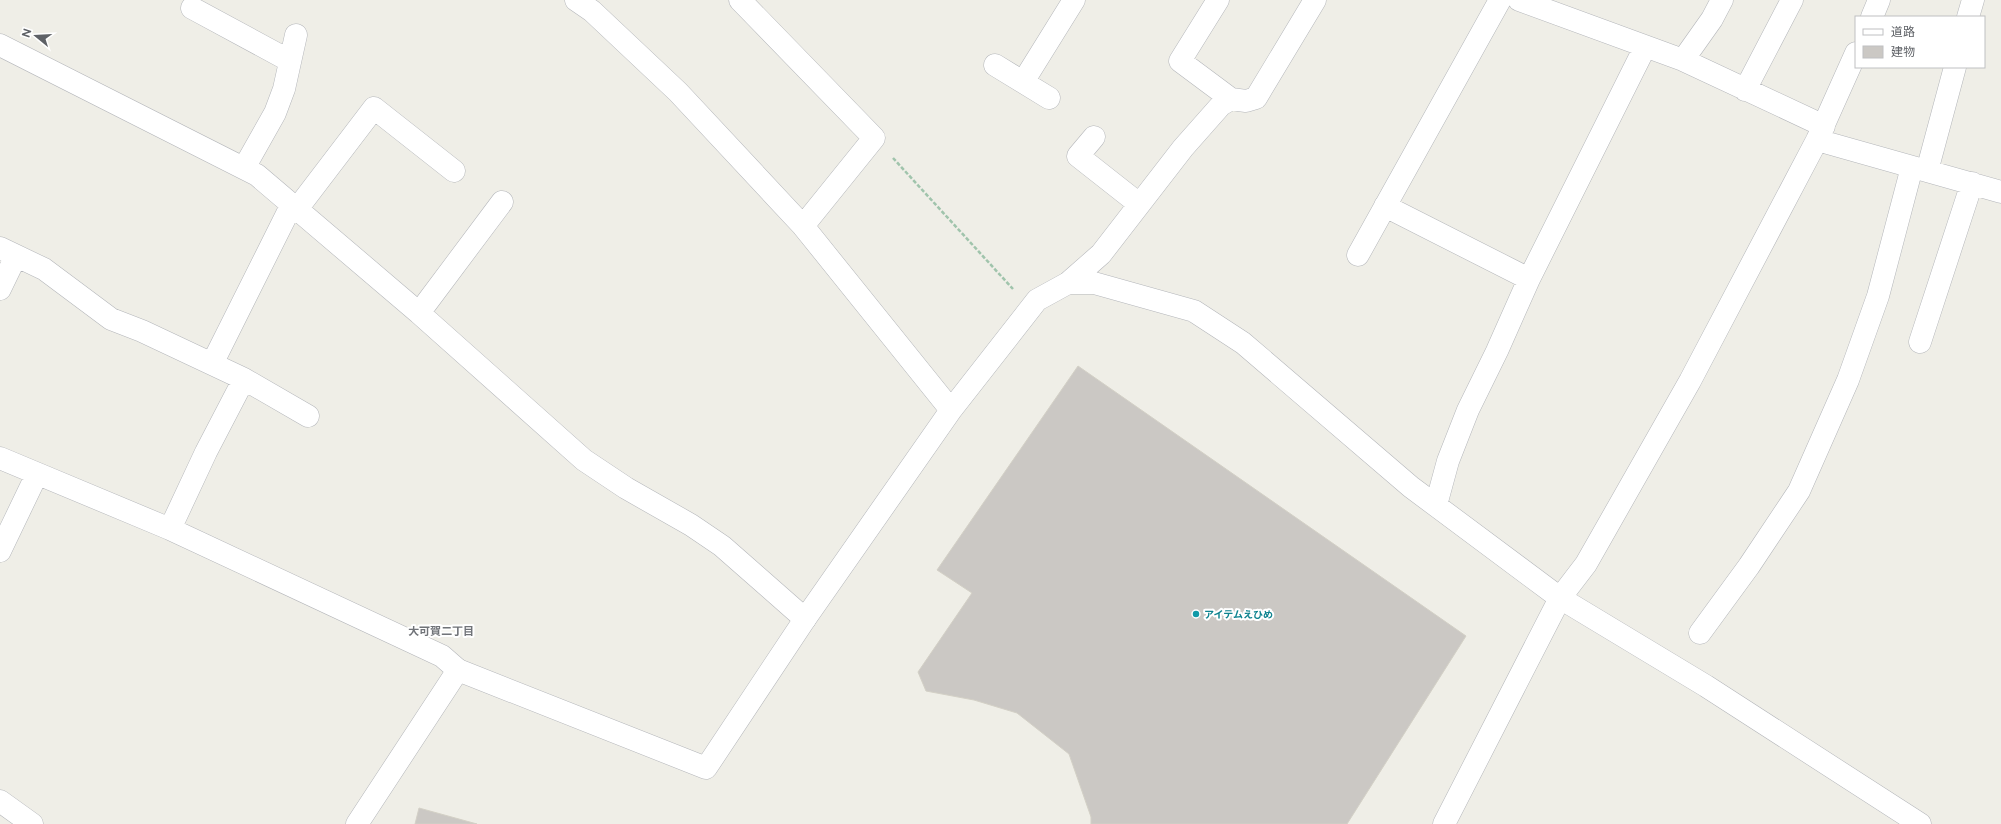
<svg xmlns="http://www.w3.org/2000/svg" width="2001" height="824" viewBox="0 0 2001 824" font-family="'Public Sans','Noto Sans JP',sans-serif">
	<rect width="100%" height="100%" fill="#efeee7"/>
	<!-- building -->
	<path fill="#cbc8c4" stroke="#d3d0c6" d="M1078 366 1466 636 1347 824H1091V817L1069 754 1017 713 974 700 926 691 918 672 972 593 937 570Z
		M419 808 477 824H415Z"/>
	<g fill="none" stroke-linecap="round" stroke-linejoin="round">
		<!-- minor casing -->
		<g stroke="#b4b6ba" stroke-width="23">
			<path id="minor" d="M576 0 592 11 678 92 803 226 951 410
				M740 0 874 138 803 226
				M1218 0 1180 61 1231 99
				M1519 0 1683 60 1824 126
				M192 8 290 61
				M1872 17 1879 0
				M1968 17 1973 0
				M0 45 257 175 419 313 584 460 626 488 691 525 722 546 805 619 951 410 1037 300 1068 283H1094L1194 311 1243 343 1411 487 1560 598 1706 686 1920 824
				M1683 60 1712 19 1722 0
				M995 65 1049 98
				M1023 82 1074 0
				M1745 90 1792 0
				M1094 137 1078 156 1139 204
				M1817 140 2001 192
				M244 168 275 113 284 89 296 35
				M1927 171 1955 67
				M1385 206 1529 279
				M297 209 374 108 454 171
				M0 248 44 269 111 319 142 331 244 379 308 416
				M1358 255 1500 0
				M1068 283 1101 254 1183 148 1221 105 1231 99 1246 101 1256 98 1315 0
				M0 289 16 256
				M419 313 502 202
				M1920 342 1972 183
				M212 364 292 204
				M0 458 170 529 442 656 458 670
				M1436 505 1448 461 1468 410 1497 351 1529 279 1645 47
				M170 529 206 452 244 379
				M0 551 37 474
				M1560 598 1586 564 1690 381 1817 140 1856 53
				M1700 633 1749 566 1799 491 1848 380 1878 296 1912 167
				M0 801 32 824"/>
		</g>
		<!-- tertiary casing -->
		<g stroke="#b4b6ba" stroke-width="23">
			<path id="tertiary" d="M357 824 458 670 706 768 805 619
				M1444 824 1560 598"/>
		</g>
		<!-- path -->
		<path stroke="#a0c4ac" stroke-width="2.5" stroke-dasharray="4 2" stroke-linecap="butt" d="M893 158 1013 289"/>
		<!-- minor -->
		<use href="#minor" stroke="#fff" stroke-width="22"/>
		<!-- tertiary -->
		<use href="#tertiary" stroke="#fff" stroke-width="22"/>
	</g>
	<!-- markers -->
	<circle fill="#0f9aa8" stroke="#fff" stroke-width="1.5" cx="1196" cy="614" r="4"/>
	<g text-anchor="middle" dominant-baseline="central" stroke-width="4" stroke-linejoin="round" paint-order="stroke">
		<!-- culture labels -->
		<g font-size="10" font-weight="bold" fill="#0d838f" stroke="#fff" text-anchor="start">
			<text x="1204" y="614">アイテムえひめ</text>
		</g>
		<!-- neighbourhood labels -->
		<g font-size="11" font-weight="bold" fill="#707378" stroke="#fff">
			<text x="441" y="631">大可賀二丁目</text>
		</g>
	</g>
	<!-- legend -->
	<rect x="1855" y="16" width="130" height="52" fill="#ffffff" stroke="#bfc0c2"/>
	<rect x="1863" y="29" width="20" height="6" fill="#ffffff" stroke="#bfc0c2"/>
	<text x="1891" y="36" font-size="12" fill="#5e6166">道路</text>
	<rect x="1863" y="46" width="20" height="12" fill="#cbc8c4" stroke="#bfc0c2"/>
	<text x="1891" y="56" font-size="12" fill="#5e6166">建物</text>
	<!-- north arrow -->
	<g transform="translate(36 36) rotate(288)" stroke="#ffffff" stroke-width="3" paint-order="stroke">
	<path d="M0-3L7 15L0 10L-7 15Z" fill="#5e6166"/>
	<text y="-6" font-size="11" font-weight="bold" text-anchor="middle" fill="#5e6166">N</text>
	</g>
</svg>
